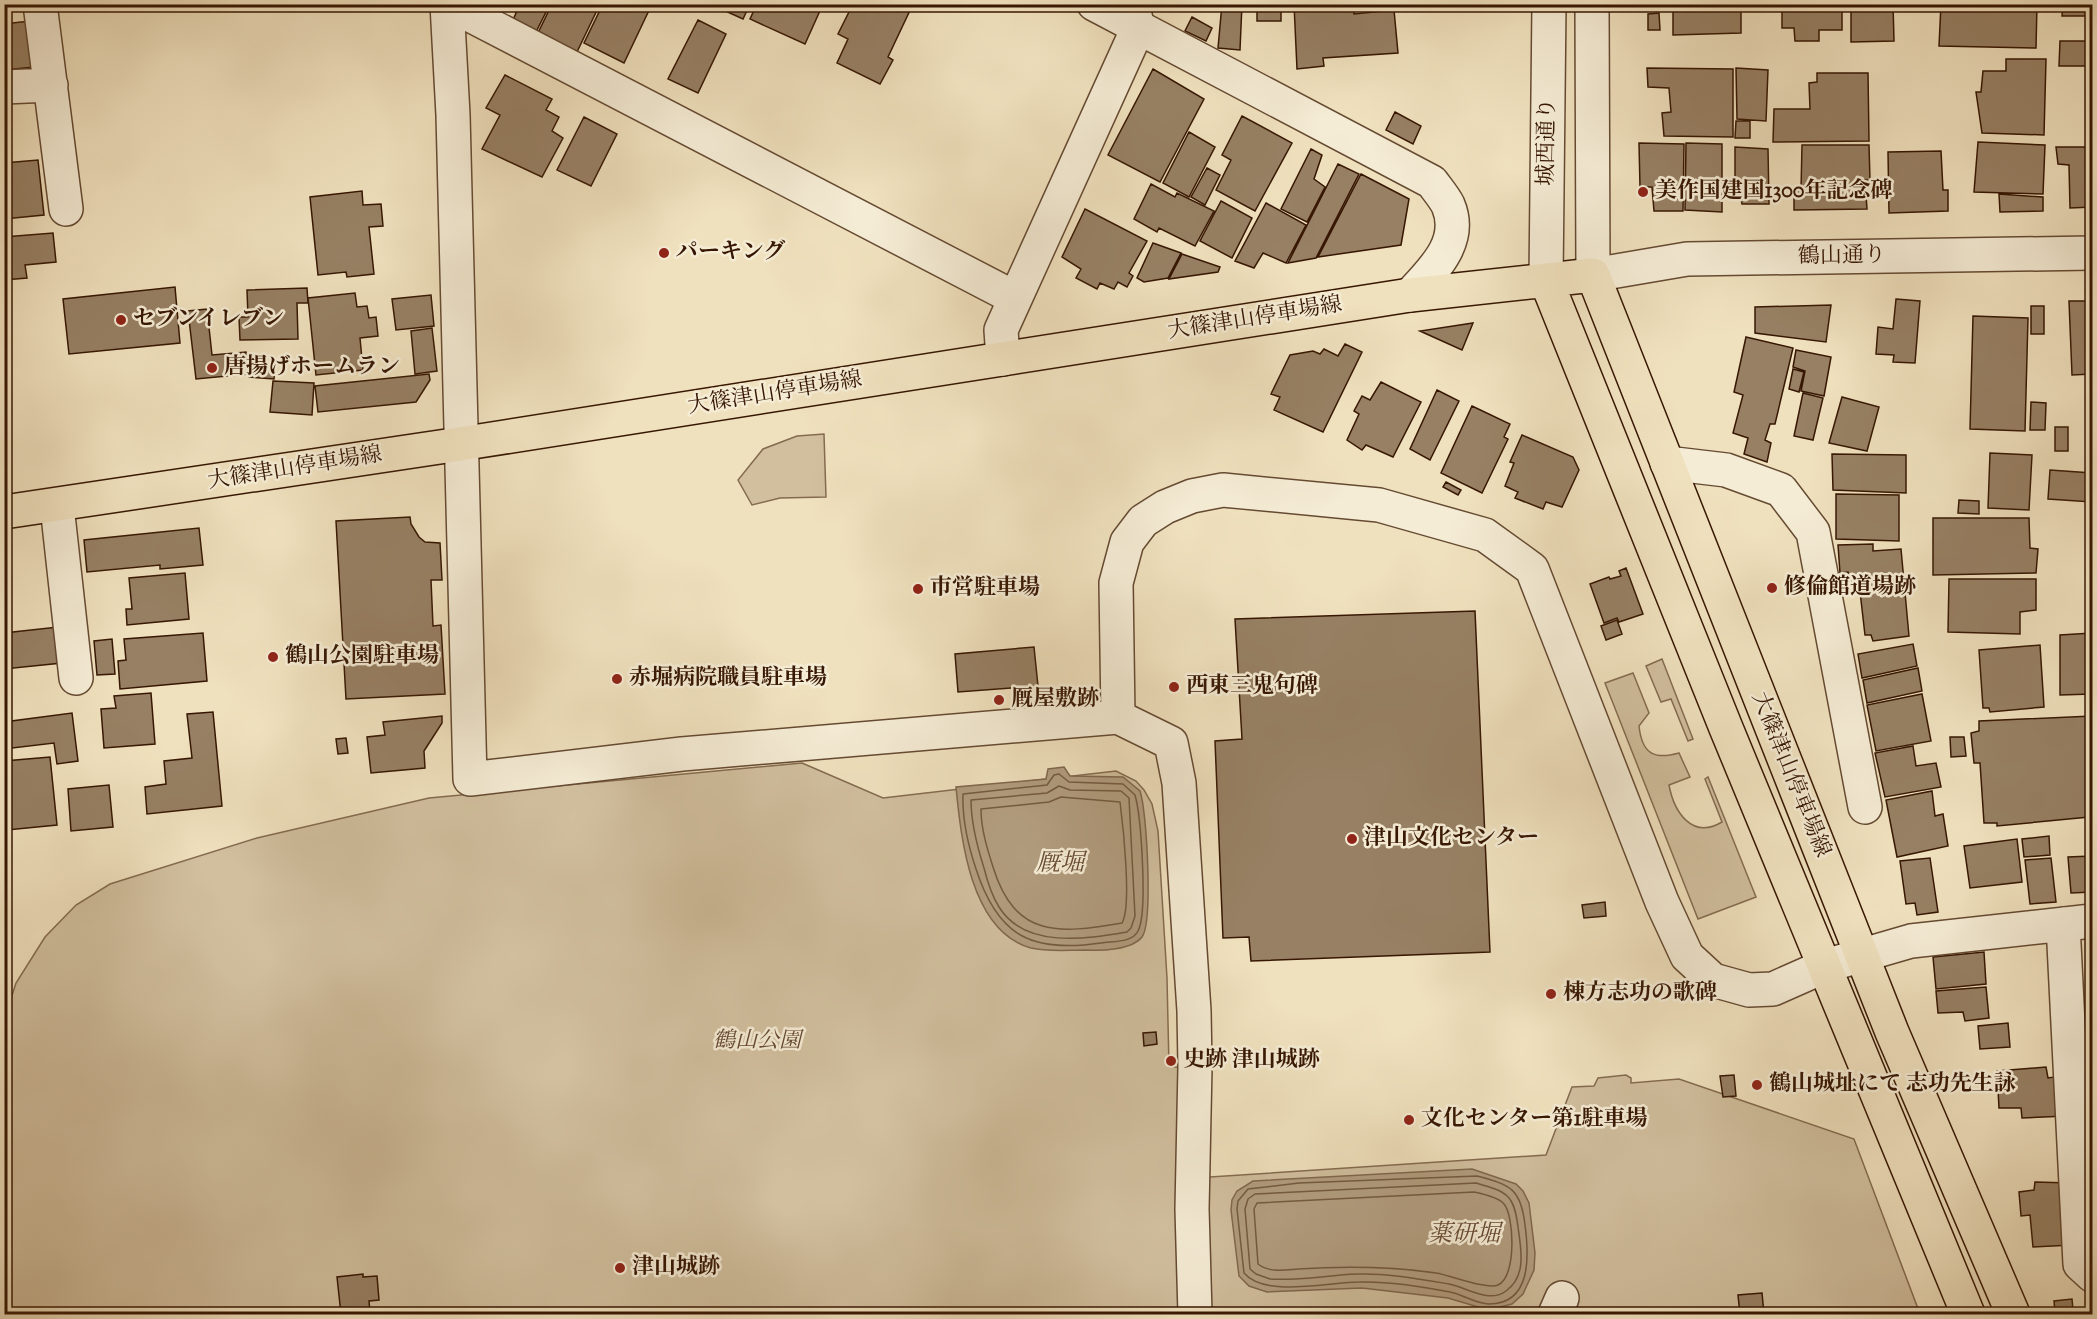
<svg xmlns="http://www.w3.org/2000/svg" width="2097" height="1319" viewBox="0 0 2097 1319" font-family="'Sorts Mill Goudy','Noto Serif JP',serif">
	<rect width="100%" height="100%" fill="#f0e1be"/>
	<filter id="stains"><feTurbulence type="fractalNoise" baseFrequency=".00333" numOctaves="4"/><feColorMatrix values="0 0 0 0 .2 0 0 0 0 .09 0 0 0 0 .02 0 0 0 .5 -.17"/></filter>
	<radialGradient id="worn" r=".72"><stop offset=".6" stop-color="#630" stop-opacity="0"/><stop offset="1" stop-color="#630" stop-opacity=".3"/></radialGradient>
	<!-- green -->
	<path fill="#d1bf9e" stroke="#846b50" stroke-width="1.5" d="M824 434 826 497 780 498 752 505 738 480 763 449 797 436Z
		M1662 659 1693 739 1688 741 1671 699 1661 702 1646 666Z
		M1633 673 1649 713 1639 726C1642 754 1654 760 1679 753L1690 777 1669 785C1674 812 1692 840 1722 822L1705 779 1708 777 1756 897 1698 919 1605 683Z
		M802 763 883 798 1116 771 1136 781 1144 790 1152 804 1158 831 1167 978 1169 1067H1178C1179 1105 1176 1142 1179 1179L1546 1155 1572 1087 1594 1086 1598 1078 1626 1075 1631 1078V1083L1679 1079 1854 1139 1920 1314H5V1017L16 983 45 937 76 905 110 884 257 838 429 798Z"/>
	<!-- water -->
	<path fill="#b19c7e" stroke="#80674d" stroke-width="1.5" d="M1064 767 1070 776 1123 777 1140 791C1147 811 1153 922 1142 937 1132 950 1101 951 1086 950 1068 950 1048 952 1031 948 970 931 961 838 956 787L1046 779 1048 769Z
		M1472 1169 1516 1184 1523 1191 1529 1203 1535 1253 1534 1270 1523 1294 1512 1304 1488 1310 1448 1298 1362 1288 1267 1292 1249 1286 1239 1276 1231 1210 1232 1200 1237 1191 1253 1181Z"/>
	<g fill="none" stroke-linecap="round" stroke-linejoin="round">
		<!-- shore -->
		<path stroke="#745a40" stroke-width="1.5" d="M1059 774 1069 782 1123 784 1135 795C1141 816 1148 912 1138 931 1132 943 1113 941 1101 943 1032 953 998 937 976 869 968 845 962 820 963 794L1047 785 1054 775Z
			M1059 786 1070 790 1121 791 1129 798 1135 916 1131 928 1127 932C1086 939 1025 949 999 907 992 896 987 880 984 868 977 846 971 824 971 800L1047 793Z
			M1061 797 1120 802C1123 825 1132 906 1122 923 1058 934 1015 938 993 867 987 848 981 829 981 809L1049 802Z
			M1477 1176C1511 1185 1521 1189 1525 1225 1529 1255 1532 1304 1489 1304 1476 1304 1462 1294 1450 1292 1420 1286 1388 1281 1359 1282 1328 1282 1265 1298 1244 1273L1237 1209 1238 1201 1248 1189 1299 1183Z
			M1476 1183C1507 1192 1514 1194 1518 1227 1521 1249 1527 1276 1506 1291 1489 1304 1466 1287 1449 1284 1419 1279 1387 1273 1357 1274 1328 1275 1299 1281 1270 1279L1256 1274 1250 1269 1245 1209 1248 1199 1255 1194Z
			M1474 1192C1483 1194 1498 1197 1504 1204 1514 1215 1517 1277 1498 1285 1487 1290 1450 1275 1436 1273 1388 1266 1346 1266 1298 1269 1285 1270 1269 1273 1258 1264L1254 1209 1257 1203Z"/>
	</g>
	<!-- building -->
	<path fill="#978064" stroke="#371703" stroke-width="1.5" d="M4 4H24V8L4 10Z
		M520 4H550L536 32 513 20Z
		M552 4H600L576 54 538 33Z
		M603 4H652L624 63 584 43Z
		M710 4H750L743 19Z
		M757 4H823L805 44 750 19Z
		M853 4H913L888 57 893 60 880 84 837 63 848 39 838 34Z
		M1222 4H1242L1240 50 1218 48Z
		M1257 4H1281V21H1257Z
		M1294 4H1353L1354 14 1394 10 1398 53 1323 58 1324 66 1297 69Z
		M1667 4H1741V33L1673 35V10H1668Z
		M1782 4H1842V30H1819V41H1795L1794 28H1782Z
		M1851 4H1893L1894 41 1851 42Z
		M1941 4H2037L2036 48 1939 46Z
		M2063 4H2092V16H2062Z
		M1659 13 1660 30H1648V14Z
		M1192 17 1212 28 1206 41 1185 31Z
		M698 20 726 34 698 93 668 79Z
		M30 21 35 67 4 70V24Z
		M2060 41H2092V66H2059Z
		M2006 59H2046L2044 135 1982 133 1976 92H1981L1983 71H2006Z
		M1647 68 1733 69V137L1664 136 1662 113 1671 112 1669 88 1648 87Z
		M1736 68 1768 70 1766 121 1737 119Z
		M1153 69 1204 99 1160 182 1108 155Z
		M1817 73H1868L1869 141 1773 142 1774 109H1810L1809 83 1817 82Z
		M505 75 552 99 546 110 559 117 552 131 563 138 542 177 482 149 500 115 486 108Z
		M1395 112 1421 126 1413 144 1386 130Z
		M1242 116 1292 143 1255 211 1216 190 1231 160 1222 155Z
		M584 117 617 134 591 186 557 170Z
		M1736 121H1750V138H1735Z
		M1189 132 1215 147 1189 197 1163 183Z
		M1978 142 2045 145 2043 194 1974 192Z
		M1639 143 1684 144 1683 211H1654L1652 187H1640Z
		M1686 143 1722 144V212L1685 210Z
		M1802 145H1869L1870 180H1860L1861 195H1866L1867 209 1794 210V191L1801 190Z
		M1735 147 1768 149 1769 204H1742L1740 194 1735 193Z
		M2056 147H2092V207L2070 208 2069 165 2058 164Z
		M1311 149 1322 155 1314 179 1325 187 1307 222 1281 209Z
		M1941 151 1943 190H1948V211L1889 213 1888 152Z
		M38 160 44 215 4 219V163Z
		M1338 164 1359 174 1316 258 1288 263Z
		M1207 168 1220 175 1205 205 1191 197Z
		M1361 174 1409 199 1401 245 1318 257Z
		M1151 184 1175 197 1177 193 1214 211 1195 246 1159 228 1157 232 1134 219Z
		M362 191 363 205 381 204 383 226 369 227 374 274 347 277 346 272 318 275 310 197Z
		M1999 194 2043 197V211L2000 212Z
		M1221 201 1252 218 1232 258 1200 241Z
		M1266 203 1306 225 1286 263 1263 253 1254 268 1235 261Z
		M1085 209 1147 241 1129 273 1133 276 1127 287 1118 282 1114 289 1100 283 1097 289 1076 278 1081 269 1062 257Z
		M53 233 56 262 25 265 27 278 4 280V237Z
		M1153 243 1181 253 1168 278 1144 282 1137 278Z
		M1182 254 1220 267 1218 272 1169 279Z
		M175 287 180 343 69 354 63 299Z
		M307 288 308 303H297L298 339 240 340 239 317H248L247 290Z
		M355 293 357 307 367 306 369 318 376 317 378 336 360 338 363 370 316 375 308 298Z
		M431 295 434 326 396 330 392 299Z
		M1896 299 1920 301 1915 363 1893 362 1894 355 1876 354 1878 327 1893 329Z
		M2069 301H2092V374L2072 375Z
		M1831 305 1826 342 1755 333V307Z
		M2031 306H2044V334H2031Z
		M207 309 212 355 246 352 248 374 196 379 188 311Z
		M1973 316 2028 318 2025 431 1970 429Z
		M1473 323 1462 350 1420 331Z
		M432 328 437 371 415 374 411 331Z
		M1746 337 1793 348 1775 424H1770L1765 440 1771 443 1767 462 1744 454 1748 438 1733 433 1743 395 1734 392Z
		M1345 344 1362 352 1323 432 1274 410 1280 397 1271 394 1290 355 1313 351 1320 354 1324 349 1338 356Z
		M1796 350 1831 357 1824 396 1801 391 1805 371 1793 367Z
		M251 362 275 364 274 379 249 377Z
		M1793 369 1804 372 1799 392 1789 389Z
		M429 374 430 380 416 402 318 412 315 386Z
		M273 381 314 383 312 415 270 412Z
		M1381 382 1421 402 1393 457 1366 445 1362 450 1347 440 1359 414 1354 411 1362 396 1370 400Z
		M1437 390 1459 401 1430 460 1410 449Z
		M1803 393 1823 398 1813 440 1794 436Z
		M1842 397 1879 407 1867 451 1829 443Z
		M2031 402 2046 403 2045 430H2030Z
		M1472 406 1510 424 1504 437 1508 439 1482 493 1441 473Z
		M2055 427H2068V451H2055Z
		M1522 435 1573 457 1579 470 1562 507 1546 502 1543 509 1515 498 1518 492 1505 486 1514 463 1510 462Z
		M1990 453 2032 455 2029 510 1988 508Z
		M1832 454 1906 455V493L1833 490Z
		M2050 470 2092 473V502L2048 499Z
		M1446 482 1461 490 1458 495 1443 487Z
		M1836 494 1899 495V541L1836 539Z
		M1959 500 1979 501V514L1958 513Z
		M410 517 411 524 419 537 425 542 440 543 442 580H431L433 626 441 625 445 694 346 699 336 521Z
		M1933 518H2029L2030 548 2038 549 2036 573 1933 575Z
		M199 528 203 565 160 569V565L87 572 84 540Z
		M1873 544V551L1901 549 1909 636 1873 641 1871 635H1865L1859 583H1850L1848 572 1840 573 1838 545Z
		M1626 568 1643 614 1619 622 1617 618 1604 623 1590 584 1609 577 1610 579 1621 576 1619 571Z
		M185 573 189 619 127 625 126 609H132L129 578Z
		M1949 579H2036V610L2020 612V634L1948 632Z
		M1475 611 1490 952 1251 961 1249 937 1223 938 1215 741 1242 739 1235 619Z
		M1617 620 1622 634 1606 640 1601 626Z
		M58 627 62 663 4 669V633Z
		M203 633 207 681 120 689 118 661 126 660 124 639Z
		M2092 633V694L2060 695V635Z
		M112 639 115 674 97 675 94 641Z
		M1913 644 1917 666 1862 678 1858 654Z
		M2040 645 2044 707 1990 712 1989 708H1983L1979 650Z
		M1034 647 1038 686 958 692 955 654Z
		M1918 668 1922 691 1867 703 1863 680Z
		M151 693 155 744 104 748 101 709 116 708 114 696Z
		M1922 694 1931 741 1876 751 1867 705Z
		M213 712 222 806 147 814 145 787 166 784 164 761 192 758 187 714Z
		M72 713 78 761 57 764 54 743 4 749V722Z
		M442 716V723L424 751 425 768 371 773 367 737 385 735 383 722Z
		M2092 716V769H2087L2089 817 1997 826V823H1984L1980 763H1974L1971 733 1979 731V721Z
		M1950 737H1964L1966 756 1951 757Z
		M346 738 348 753 338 754 336 739Z
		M1913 746 1916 766 1936 763 1941 787 1885 797 1875 753Z
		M50 757 57 825 7 830 4 761Z
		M109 785 113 827 71 831 68 789Z
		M1932 791 1935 816 1943 814 1948 846 1897 857 1886 800Z
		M2049 836 2050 855 2024 857 2022 839Z
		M2017 839 2022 882 1970 888 1964 846Z
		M2092 856V892L2071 893 2068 857Z
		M1930 858 1938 912 1917 915 1915 903 1906 904 1900 861Z
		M2051 858 2056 902 2030 904 2025 860Z
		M1605 902 1606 916 1584 918 1582 905Z
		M1984 952 1986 984 1936 989 1933 957Z
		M1986 987 1989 1018 1965 1021 1963 1012 1938 1013 1936 991Z
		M2008 1023 2010 1047 1980 1049 1978 1026Z
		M1156 1032 1157 1044 1144 1046 1143 1033Z
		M2046 1067 2048 1078 2061 1076 2066 1116 2022 1118 2021 1108H1999L1997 1071Z
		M1734 1075 1736 1096 1723 1097 1720 1076Z
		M2035 1182 2070 1183 2072 1245 2033 1247 2030 1215 2021 1216 2019 1192 2034 1190Z
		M363 1274V1277L377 1276 379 1300 369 1301 370 1313 341 1314 337 1277Z
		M1762 1293 1764 1314H1740L1738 1295Z
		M2072 1299 2073 1310 2055 1312 2054 1301Z"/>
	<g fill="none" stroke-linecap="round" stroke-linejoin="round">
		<!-- minor casing -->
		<g stroke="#654a32" stroke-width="36">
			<path id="minor" d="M40 4 66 209
				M447 4 453 115 470 779 682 754 1118 717 1171 743 1179 783 1194 1011 1195 1066 1192 1209 1195 1314
				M449 4 1015 298
				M1094 4 1432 182C1437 189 1444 197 1448 205 1464 242 1432 271 1410 295
				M1592 4 1593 275 1687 259 2092 253
				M4 87 51 85
				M1546 280 1549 4
				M1003 359 1001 330 1138 28 1133 7
				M1667 463 1726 470 1781 490 1813 532 1865 807
				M57 506 76 678
				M1118 717 1116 583 1127 542 1143 521 1165 507 1192 496 1223 490 1379 505 1485 535 1532 569 1662 902 1687 956 1713 980 1749 990 1773 989 1825 966 1911 941 2092 921
				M2063 924 2080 1264 2092 1275
				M1555 1314 1562 1298"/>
		</g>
		<!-- major casing -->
		<g stroke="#371703" stroke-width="36">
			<path id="major" d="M1546 280 1726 728 1968 1314
				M4 512 460 444 1410 295 1593 275 1892 1032 2013 1314"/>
		</g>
		<!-- minor -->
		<use href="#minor" stroke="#f5ecd5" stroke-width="33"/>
		<!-- major -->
		<use href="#major" stroke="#f0e1be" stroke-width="33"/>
	</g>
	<!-- markers -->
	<g fill="#8f2418" stroke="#f5ecd5" stroke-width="2">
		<circle cx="1643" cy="192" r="6"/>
		<circle cx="664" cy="253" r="6"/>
		<circle cx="121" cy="320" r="6"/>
		<circle cx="212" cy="368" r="6"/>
		<circle cx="1772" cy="588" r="6"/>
		<circle cx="918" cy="589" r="6"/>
		<circle cx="273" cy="657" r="6"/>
		<circle cx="617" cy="679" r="6"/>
		<circle cx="1174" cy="687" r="6"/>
		<circle cx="999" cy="700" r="6"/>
		<circle cx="1352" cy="839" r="6"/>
		<circle cx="1551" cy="994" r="6"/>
		<circle cx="1171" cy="1061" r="6"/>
		<circle cx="1757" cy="1085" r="6"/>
		<circle cx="1409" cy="1120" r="6"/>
		<circle cx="620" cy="1268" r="6"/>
	</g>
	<g text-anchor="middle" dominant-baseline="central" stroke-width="5" stroke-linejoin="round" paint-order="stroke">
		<!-- street labels -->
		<g font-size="22" fill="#371703" stroke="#f5ecd5">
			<text transform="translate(1548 142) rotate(-89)">城西通り</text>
			<text transform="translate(1842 257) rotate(-1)">鶴山通り</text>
			<text transform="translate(1255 319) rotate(-9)">大篠津山停車場線</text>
			<text transform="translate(775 394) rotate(-9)">大篠津山停車場線</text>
			<text transform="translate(295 469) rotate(-9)">大篠津山停車場線</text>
			<text transform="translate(1790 775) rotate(68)">大篠津山停車場線</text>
		</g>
		<!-- poi labels -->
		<g font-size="22" font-weight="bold" fill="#371703" stroke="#f5ecd5" text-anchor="start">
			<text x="1655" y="192">美作国建国1300年記念碑</text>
			<text x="676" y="253">パーキング</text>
			<text x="133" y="320">セブンイレブン</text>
			<text x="224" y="368">唐揚げホームラン</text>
			<text x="1784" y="588">修倫館道場跡</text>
			<text x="930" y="589">市営駐車場</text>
			<text x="285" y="657">鶴山公園駐車場</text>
			<text x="629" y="679">赤堀病院職員駐車場</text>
			<text x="1186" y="687">西東三鬼句碑</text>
			<text x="1011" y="700">厩屋敷跡</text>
			<text x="1364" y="839">津山文化センター</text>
			<text x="1563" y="994">棟方志功の歌碑</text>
			<text x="1183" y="1061">史跡 津山城跡</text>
			<text x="1769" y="1085">鶴山城址にて 志功先生詠</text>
			<text x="1421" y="1120">文化センター第1駐車場</text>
			<text x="632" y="1268">津山城跡</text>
		</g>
		<!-- park labels -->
		<g font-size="22" font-style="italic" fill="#654932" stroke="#f5ecd5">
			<text x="757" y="1042">鶴山公園</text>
		</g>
		<!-- water labels -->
		<g font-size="24" font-style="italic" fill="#684c34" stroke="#f5ecd5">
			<text x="1060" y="864">厩堀</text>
			<text x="1464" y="1235">薬研堀</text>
		</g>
	</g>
	<!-- margin -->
	<rect width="2097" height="1319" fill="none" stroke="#f0e1be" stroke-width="24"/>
	<rect x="6" y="6" width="2085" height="1307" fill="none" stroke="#371703" stroke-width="3"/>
	<rect x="12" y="12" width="2073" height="1295" fill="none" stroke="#371703" stroke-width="1.5"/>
	<rect width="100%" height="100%" filter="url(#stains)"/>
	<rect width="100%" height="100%" fill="url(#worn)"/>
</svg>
